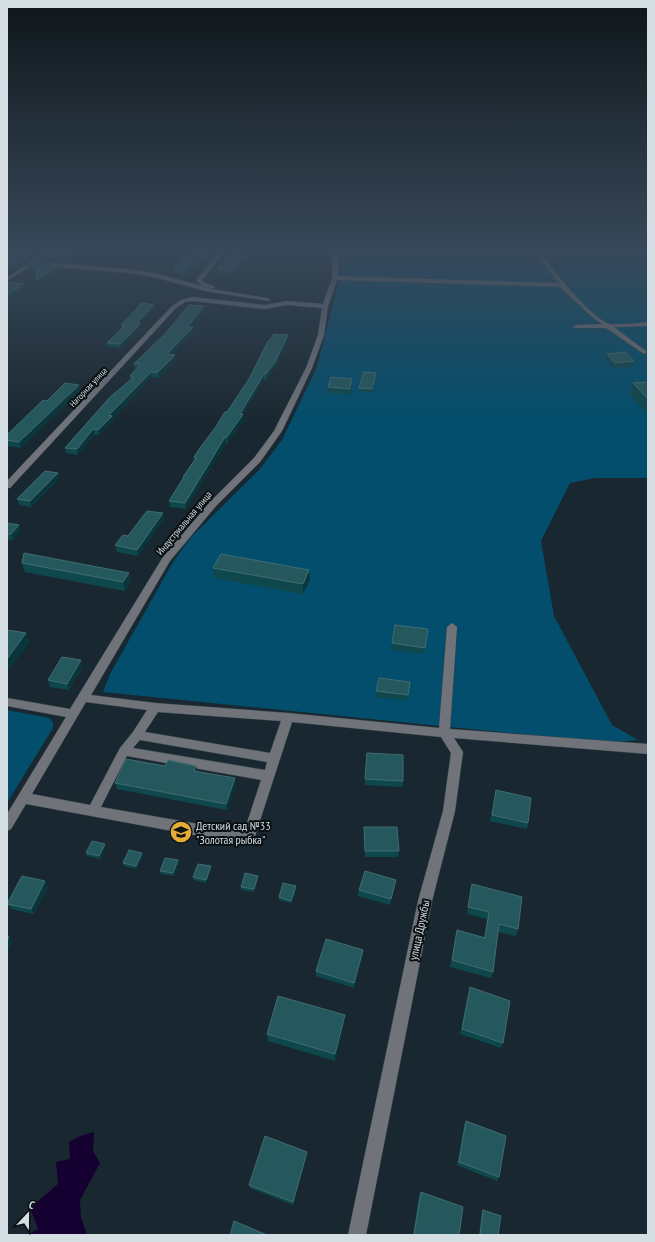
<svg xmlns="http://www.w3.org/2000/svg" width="655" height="1242" viewBox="0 0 655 1242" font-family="'PT Sans Narrow',sans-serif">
	<rect width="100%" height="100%" fill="#192830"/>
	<!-- green -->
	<path fill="#024e6c" d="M341 248H648V478H595L570 483 541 541 554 616 612 725 638 740 609 743 103 692 110 674 173 562 191 537 259 470 282 440 317 367 341 274Z
		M7 710 50 718 53 723V728L7 803Z"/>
	<!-- water -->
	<path fill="#140031" d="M94 1132 93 1151 100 1163 80 1200 81 1217 87 1235H27L38 1229 30 1208 58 1184 56 1162 70 1159 69 1142 80 1136Z"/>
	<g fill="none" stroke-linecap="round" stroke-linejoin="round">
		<!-- minor casing -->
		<g stroke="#37454d" stroke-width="1">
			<path id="minor" d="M53 248H59L7 281V277Z
				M223 248H228L202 280 205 283 214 286 215 287 212 289 267 298 270 300 269 301 205 291 157 278 129 273 41 266 38 264 41 262 129 269 158 274 210 288 201 285 196 280Z
				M311 248H339L338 276 558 283 532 248H537C548 264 593 321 610 324 622 325 636 323 648 322V326L614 327 646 351V353L644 354 606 328H574L573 327 576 325 602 324 591 316 560 287 337 280 328 306 324 335 312 368 282 431 260 462 216 506 170 561 91 695 155 703 288 713 439 728 447 627 452 623 457 627 450 729 648 744V754L454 738 463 752 455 811 432 901 366 1235H348L418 901 443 811 451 753 441 737 292 722 254 839 253 843 248 845 26 804 11 829 7 831V814L66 717 7 706V698L70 709 163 557 210 502 254 458 274 431 306 368 318 335 322 308 287 305 265 309 192 301 185 302 176 308 10 488H7V481L172 306 181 300 192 297 265 305 287 301 323 304 332 278 333 252ZM86 702 147 710 133 732 120 748 90 805 32 794ZM158 712 281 721 270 753 145 732ZM140 740 267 762 265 770 133 748ZM127 756 261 780 244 832 101 807Z"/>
		</g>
		<!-- minor -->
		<use href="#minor" fill="#70737a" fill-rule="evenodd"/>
	</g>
	<!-- wall -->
	<path fill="#0f484c" d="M18 248H50L17 269 7 268V255Z
		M53 248H84L62 262 42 261 41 256Z
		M219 251 186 275 173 273V268Z
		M246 254 247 258 233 275 217 273V269Z
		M27 266H59L60 271 37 285 36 280 37 272 28 270Z
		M154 305V309L140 325V328L121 348 108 347 107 343 122 329 121 325Z
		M204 306 205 311 192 327H193L194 332 172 354 176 360 159 378 152 377 113 419V421L99 435H94L78 455 66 453 65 448 130 380V376L137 369H135L134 364Z
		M288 341 275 367 266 380H264L243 414 244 420 228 443H226L186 509 170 507 169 501 183 479V477L194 460V457L227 412Z
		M607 354 634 361 632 367 614 368 605 359Z
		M376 373V375L372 392 359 391V388Z
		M648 382V411H645L630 394 633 383Z
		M352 384 350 394 328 393V387Z
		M79 385 80 391 21 448 7 446V435L47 401Z
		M59 479 31 507 19 505 17 499Z
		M164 519 138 556 117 552 115 545 128 536Z
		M7 523 21 531 13 540H9L7 542Z
		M22 563 129 573 131 582 125 591 25 572Z
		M213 568 309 570 310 579 303 594 214 578Z
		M428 629 424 654 391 650 392 643Z
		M83 666 69 690 50 687 48 680Z
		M409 688 407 701 376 697V691Z
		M367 753 403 781 402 787 365 785Z
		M198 772 236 785 227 810 117 789 115 783Z
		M496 790 528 823 527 829 490 821Z
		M364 827 399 851 398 857H365Z
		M106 847 101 859 87 856 86 853Z
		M143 856 137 869 124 866 123 863Z
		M178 860 179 863 174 876 161 874 160 871Z
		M211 869 206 883 194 880 193 877Z
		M258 876V878L254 892 242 890 241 887Z
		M45 881 48 887 34 914 11 909 7 904Z
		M472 884 518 929 516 936 498 932 493 972 491 978 450 967 457 930 484 937 487 919 467 914 470 891Z
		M296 886V889L292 903 279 900V897Z
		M395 886 390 905 358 896 359 890Z
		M363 955 354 988 316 976V971Z
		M470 987 503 1043 501 1048 460 1034 469 992Z
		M344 1023 335 1061 268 1041 267 1034Z
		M466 1121 499 1177 497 1181 457 1165 464 1125Z
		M307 1156 293 1205 250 1188 249 1185Z
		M421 1192 459 1235H413L419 1196Z
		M483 1210 498 1235H479L482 1211Z"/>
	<!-- shaded-wall -->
	<path fill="#0a353a" d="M42 248H50L17 269 16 264Z
		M76 248H84L62 262 61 258Z
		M215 248H218L219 251 186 275V270Z
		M246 254 247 258 233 275V271Z
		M59 266 60 271 37 285 36 280Z
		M24 284 25 289 7 301V295Z
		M154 305V309L140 325V328L121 348 120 344 138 322Z
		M204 306 205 311 188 332 187 327Z
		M193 327 194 332 168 359 167 354Z
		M288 335V341L275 367 266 380V374Z
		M175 355 176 360 159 378 158 372Z
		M151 372 152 377 113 419V421L99 435 98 430 109 415Z
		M376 373V375L372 392V389Z
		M264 374V380L243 414 244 420 228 443 227 437 240 414Z
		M352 379V384L350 394V389Z
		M79 385 80 391 21 448 19 442Z
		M93 429 94 435 78 455 77 449Z
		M225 437 226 443 186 509 185 503Z
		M58 473 59 479 31 507 30 501Z
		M163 513 164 519 138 556 137 550Z
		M19 525 21 531 13 540 11 534Z
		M7 534 9 540 7 542Z
		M309 570 310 579 303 594V584Z
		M129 573 131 582 125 591 123 582Z
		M26 633 30 642 7 673V659Z
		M81 660 83 666 69 690 67 684Z
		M196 766 198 772 194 771Z
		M235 778 236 785 227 810 226 804Z
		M105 844 106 847 101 859 99 856Z
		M142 853 143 856 137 869 136 866Z
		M178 860 179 863 174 876 173 873Z
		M211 866V869L206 883V880Z
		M258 876V878L254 892V889Z
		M396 880 395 886 390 905 391 899Z
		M45 881 48 887 34 914 31 909Z
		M296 886V889L292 903 291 901Z
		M9 937 13 942 7 952V941Z
		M363 950V955L354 988V983Z
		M345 1015 344 1023 335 1061V1054Z
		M307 1152V1156L293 1205V1202Z"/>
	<!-- building -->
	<path fill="#24585d" stroke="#406d72" d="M18 248H42L16 264 7 263V255Z
		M53 248H76L61 258 41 256Z
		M193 248H215L186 270 173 268Z
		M232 253 246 254 233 271 217 269Z
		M33 262 52 263 50 265 59 266 36 280 37 267 27 266Z
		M7 282 24 284 7 295Z
		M142 303 154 305 138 322 140 324 120 344 107 343 125 325H121Z
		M189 305 204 306 187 327H193L167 354 175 355 158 372H151L109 415 112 416 98 430 93 429 77 449 65 448 110 397 134 377 130 376 141 364H134L167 332Z
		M274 334 288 335 275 362 266 374H264L240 414H243L227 437H225L185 503 169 501 184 477H183L196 458 194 457 200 448 215 428 225 412H227L249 379 268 341H269Z
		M625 352 634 361 615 363 607 354Z
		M364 372 376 373 372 389 359 388Z
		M331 377 352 379 350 389 328 387Z
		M648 382V399L633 383Z
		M65 383 79 385 19 442 7 440V435L43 400 47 401Z
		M45 471 58 473 30 501 17 499Z
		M147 511 163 513 137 550 115 545 123 535 128 536Z
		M7 523 19 525 11 534H7Z
		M24 553 129 573 123 582 22 563Z
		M221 554 309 570 303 584 213 568Z
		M395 625 428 629 425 648 392 643Z
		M7 630 26 633 7 659Z
		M62 657 81 660 67 684 48 680Z
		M379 678 410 682 408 695 376 691Z
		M367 753 403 755V781L365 779Z
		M126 759 165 766 168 760 196 766 194 771 235 778 226 804 115 783Z
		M496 790 531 798 528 823 492 815Z
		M364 827H397L399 851H365Z
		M92 841 105 844 99 856 86 853Z
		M129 850 142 853 136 866 123 863Z
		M165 858 178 860 173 873 160 871Z
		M198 864 211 866 206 880 193 877Z
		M365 871 396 880 391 899 359 890Z
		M245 873 258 876 254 889 241 887Z
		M22 876 45 881 31 909 7 904Z
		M283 883 296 886 291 901 279 897Z
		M472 884 522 897 518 929 499 924 493 972 452 960 457 930 485 938 489 912 468 907Z
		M7 936 9 937 7 941Z
		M326 939 363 950 354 983 316 971Z
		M470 987 510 1001 503 1043 462 1029Z
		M278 996 345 1015 335 1054 267 1034Z
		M466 1121 506 1136 499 1177 459 1162Z
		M265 1136 307 1152 293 1202 249 1185Z
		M421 1192 463 1207 459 1235H415L414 1234Z
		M483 1210 501 1216 498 1235H480Z
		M234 1221 267 1235H230Z"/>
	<!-- sky -->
	<linearGradient id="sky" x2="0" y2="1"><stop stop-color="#0e161a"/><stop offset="0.59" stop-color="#384859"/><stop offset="1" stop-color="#384859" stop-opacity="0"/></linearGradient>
	<rect width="655" height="422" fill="url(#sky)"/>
	<!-- icons -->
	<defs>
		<g id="school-disc" transform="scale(1.15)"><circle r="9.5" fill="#e6ad36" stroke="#091013"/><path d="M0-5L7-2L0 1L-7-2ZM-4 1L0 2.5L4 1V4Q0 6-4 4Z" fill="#111"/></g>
	</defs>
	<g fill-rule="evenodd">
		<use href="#school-disc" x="181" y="832"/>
	</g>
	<g text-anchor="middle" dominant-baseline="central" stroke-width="4" stroke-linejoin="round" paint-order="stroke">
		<!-- far-street labels -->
		<g font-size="9" fill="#d4dee3" stroke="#091013">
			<text transform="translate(88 387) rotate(-47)">Нагорная улица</text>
		</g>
		<!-- street labels -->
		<g font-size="10" fill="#d4dee3" stroke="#091013">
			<text transform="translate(184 523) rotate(-50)">Индустриальная улица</text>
		</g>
		<!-- near-poi labels -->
		<g font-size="12" fill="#d4dee3" stroke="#091013" text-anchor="start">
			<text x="196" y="825">Детский сад №33<tspan x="196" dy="14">"Золотая рыбка"</tspan></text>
		</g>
		<!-- near-street labels -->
		<g font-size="12" fill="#d4dee3" stroke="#091013">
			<text transform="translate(419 930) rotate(-78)">улица Дружбы</text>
		</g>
	</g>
	<!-- border -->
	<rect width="655" height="1242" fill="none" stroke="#d4dee3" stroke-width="16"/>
	<!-- north arrow -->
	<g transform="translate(28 1214) rotate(22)" stroke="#091013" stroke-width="3" paint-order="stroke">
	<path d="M0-3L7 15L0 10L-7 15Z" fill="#d4dee3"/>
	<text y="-6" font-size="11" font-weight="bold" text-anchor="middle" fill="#d4dee3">С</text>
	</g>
</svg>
